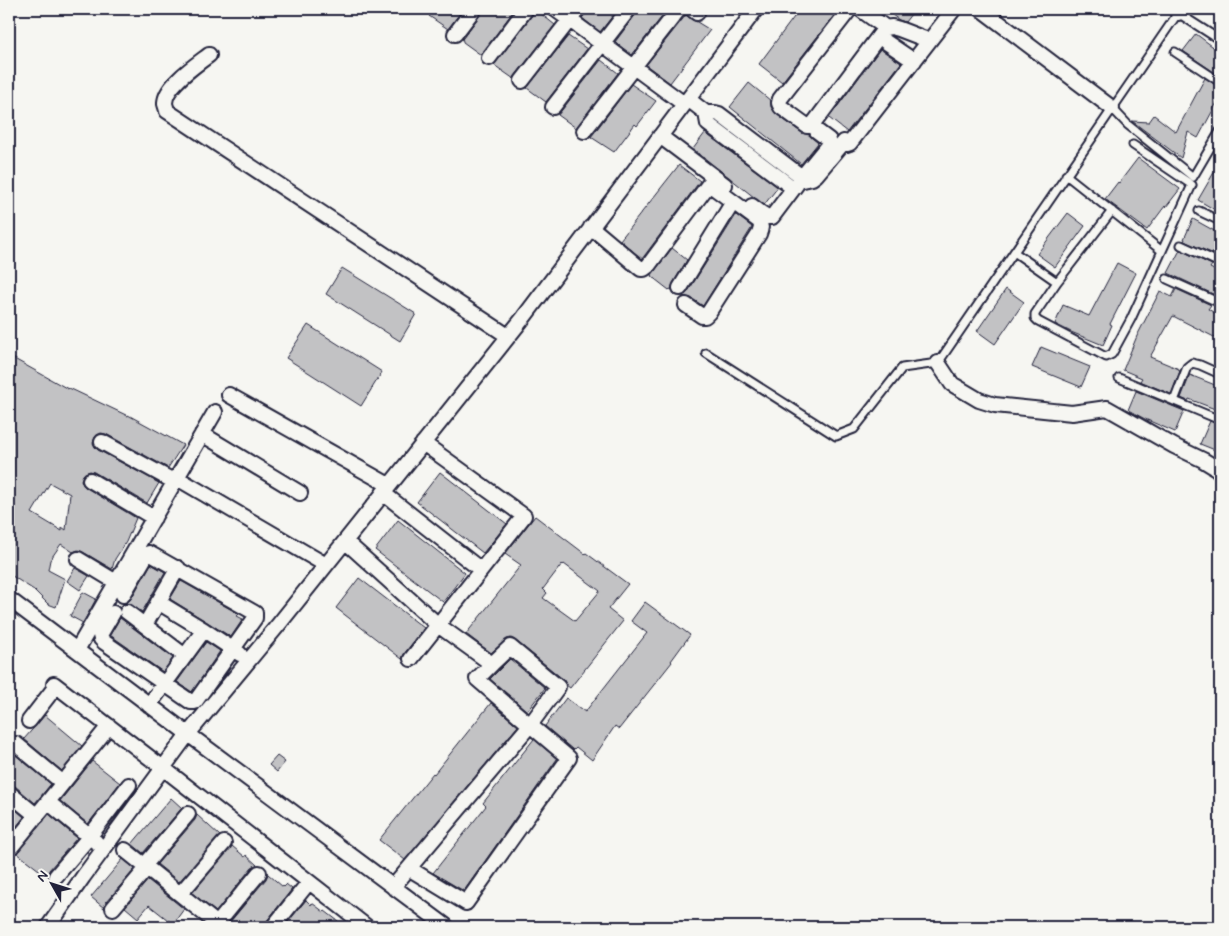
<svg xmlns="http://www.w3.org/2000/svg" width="1229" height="936" viewBox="0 0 1229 936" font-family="Mynerve,sans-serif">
	<rect width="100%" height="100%" fill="#f6f6f2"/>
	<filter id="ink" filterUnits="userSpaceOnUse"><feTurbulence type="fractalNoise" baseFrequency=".02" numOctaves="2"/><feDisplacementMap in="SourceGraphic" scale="10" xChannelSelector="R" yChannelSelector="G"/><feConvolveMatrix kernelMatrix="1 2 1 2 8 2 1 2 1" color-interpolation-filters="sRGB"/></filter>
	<g filter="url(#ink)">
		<!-- building -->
		<path fill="#c2c2c4" stroke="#22223b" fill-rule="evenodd" d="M435 9H463L448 29 429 16Z
			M483 9H515L481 55 463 42V41L462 39 481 14Z
			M535 9 555 25 515 76 514 79 494 65 533 14Z
			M589 9H618L600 32 582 18Z
			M638 9H668L632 55 615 42 636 14Z
			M800 9H839L782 82 759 64Z
			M884 9H915L905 22 899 20Z
			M686 15 692 20 697 22 710 30 670 83 646 65Z
			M1196 34 1220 52V76L1183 51Z
			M568 36 587 49 546 102 527 88Z
			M880 49 901 63 847 132 829 118Z
			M601 60 618 73 576 128 558 115Z
			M1205 78 1217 86 1220 87V97L1198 138 1188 132 1181 158 1132 121 1149 122 1154 115 1176 132Z
			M749 83 771 101V107L776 114 802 133 809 135 818 143 801 164 730 107Z
			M631 84 656 101 637 126 635 124 614 152 591 137Z
			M705 133 778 187 764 205 693 149Z
			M1138 158 1180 189 1166 207 1165 206 1147 230 1105 199 1118 182 1119 183Z
			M1220 162V205L1217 211 1198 200Z
			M679 165 700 181 642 259 620 240Z
			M1068 213 1085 226 1055 267 1037 254Z
			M736 215 752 227 751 229 703 306 691 298 682 296 687 293Z
			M1193 219 1220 234V248L1216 255 1184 241 1185 239H1184Z
			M672 248 687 260 673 283 672 290 670 289 669 290 651 276Z
			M1180 250 1212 265 1210 268 1220 273V285L1215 295 1168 273Z
			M1117 263 1136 273 1110 324 1112 325 1103 345 1071 332 1055 324 1063 305 1089 316Z
			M342 268 416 314 400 341 326 294Z
			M1006 289 1024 302 995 344 977 331Z
			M1176 289 1211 305 1208 309 1220 316V329L1216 338 1173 316 1150 357 1179 369 1178 370 1180 371 1171 394 1140 381 1142 378 1123 370 1137 336 1160 291 1172 297Z
			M308 325 382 372 361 406 286 358Z
			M1041 347 1090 367 1081 387 1032 367Z
			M9 356 68 389 69 388 128 416V415L183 445 168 468 106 434 101 433 97 435 95 437 93 443 95 447 98 450 159 483 147 503 94 472 90 471 85 473 83 475 81 480 83 485 85 487 136 518 126 542 115 559 112 569 83 552 78 550 73 552 61 544 50 560 48 570 65 579 56 607 48 604 34 590 9 574ZM50 483 70 494 66 530 62 527V531L32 513Z
			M1190 375 1220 387V414L1214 412 1215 409 1189 399 1188 401 1181 398Z
			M1136 391 1184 411 1175 432 1145 419 1128 410Z
			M1210 421 1220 425V452L1200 444Z
			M440 472 507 524 483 553 417 502Z
			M535 516 585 554 586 553 628 584 608 609 623 621 570 688 566 685 564 680 515 640 511 638 507 639 491 653 466 634 521 565 505 554ZM562 564 563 565 564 564 600 591 575 621 543 598 547 593 543 589Z
			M398 520 465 573 443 602 375 550Z
			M151 564 165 572 142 612 132 605 127 603 131 599Z
			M75 568 89 576 80 590 67 581Z
			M359 578 424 628 404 654 402 659 336 608Z
			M181 581 239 614 237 616 243 619 231 637 170 599Z
			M83 592 96 599 83 623 70 616Z
			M645 602 690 635 671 661 672 662 619 729 615 726 592 760 576 747 573 750 545 726 566 698 585 712 647 633 631 621Z
			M120 618 173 658 163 672 110 635Z
			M206 642 220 651 192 692 177 682Z
			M510 659 545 688 527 711 490 679Z
			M491 703 518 726 405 860 379 840 433 773 434 774Z
			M45 715 82 746 62 771 24 739Z
			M534 739 557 759 464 891 433 873 486 806 483 803Z
			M13 753 51 784 35 803 15 786 9 784V772L13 767 9 763V759Z
			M277 756 285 762 277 772 269 765Z
			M92 761 120 783 88 824 60 801Z
			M171 798 182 808 143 853 132 844Z
			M9 804 24 817 9 836Z
			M49 814 77 838 49 870 48 877 17 853Z
			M197 815 220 836 179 882 157 864 195 820Z
			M232 846 245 857 246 855 257 865 252 867 216 912 192 893Z
			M123 859 135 869 106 902 104 908 91 897Z
			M268 874 283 887 286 884 292 889 266 922 264 927H230L229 923 266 879Z
			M148 880 184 909 173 924 149 905 138 918 125 907Z
			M306 900 311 905 312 903 324 912 325 911 338 921 333 927H284Z"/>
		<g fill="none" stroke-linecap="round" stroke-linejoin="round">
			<!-- lane casing -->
			<g stroke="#22223b" stroke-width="11">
				<path id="lane" d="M1175 52 1220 82
					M1112 108 1128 125 1193 177 1220 131
					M1066 175 1162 251
					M1199 211 1220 221
					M1181 245 1220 263
					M1014 252 1057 282 1035 314V318L1038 321 1106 357 1112 354 1131 319 1192 185 1133 145
					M1167 279 1220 303
					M1057 282 1112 211
					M706 353 836 436 854 429 902 368 938 363 1178 13 1220 40
					M1119 378 1220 420
					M1174 401 1187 367 1192 363 1200 365 1220 374"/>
			</g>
			<!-- street casing -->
			<g stroke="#22223b" stroke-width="18">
				<path id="street" d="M555 9 684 104
					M692 9 697 13
					M850 9 780 99 779 103 781 107 807 126H812L814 123 882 32 883 28 882 25 860 9
					M981 9 1112 108
					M1177 9 1178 13
					M883 28 892 27 899 29 925 39 930 40
					M455 34 474 9
					M886 42 914 61
					M209 55C196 65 164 86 165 104 165 104 167 110 167 111L508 336
					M489 58 526 9
					M522 81 578 9
					M688 99 706 113 708 124 793 188
					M553 107 629 9
					M706 113H715L719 114 802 177
					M584 131 679 9
					M660 136 725 185
					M799 181 812 178 816 175 844 142 847 144 850 143 954 9
					M752 206C758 210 765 218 772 217L802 177 829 144V140L817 131
					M591 227 641 269H644L648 266 709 184 759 221C762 226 761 229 759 234L709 312 705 316H702L686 305
					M680 288 733 202
					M938 363 952 384 979 400 995 405 1072 413 1107 408 1174 446 1203 460 1216 468 1220 472
					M229 395 389 485
					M202 434 300 493
					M102 442 175 482
					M177 478 326 565
					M90 480 154 518
					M383 493 481 570
					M345 541 438 625 492 664 477 679 530 725 558 687 510 647 492 664
					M78 559 116 582
					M9 599 188 734 279 624 524 317 756 9
					M158 602 204 630
					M127 612 185 656
					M113 613 100 635 101 639 104 642 191 702H195L255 618V613L149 553 147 554 123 595
					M145 625 178 568
					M77 650 215 412
					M411 659 524 516 423 443
					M54 684 163 768 367 927
					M149 705 204 630 240 654
					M29 721 56 686
					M16 744 63 783
					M9 793 37 816
					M54 807 96 842
					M12 846 109 726
					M125 850 221 927
					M144 866 188 814
					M56 876 90 836 129 785
					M393 887 530 725 569 758 466 903 410 869
					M180 894 224 843
					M113 908 147 868
					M217 924 259 873
					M48 927 83 877 188 734 446 926
					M273 927 309 882"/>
			</g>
			<!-- lane -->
			<use href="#lane" stroke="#f6f6f2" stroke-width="7"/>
			<!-- street -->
			<use href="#street" stroke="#f6f6f2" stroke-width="14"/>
		</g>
	</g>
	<!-- margin -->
	<rect width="1229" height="936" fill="none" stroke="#f6f6f2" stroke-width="30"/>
	<rect x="15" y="15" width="1199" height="906" fill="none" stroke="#22223b" stroke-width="2" filter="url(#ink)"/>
	<!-- north arrow -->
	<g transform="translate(52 884) rotate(309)" stroke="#f6f6f2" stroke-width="4" paint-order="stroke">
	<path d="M0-4L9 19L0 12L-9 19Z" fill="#22223b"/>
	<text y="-8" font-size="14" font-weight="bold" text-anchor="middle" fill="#22223b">N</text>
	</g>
</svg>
